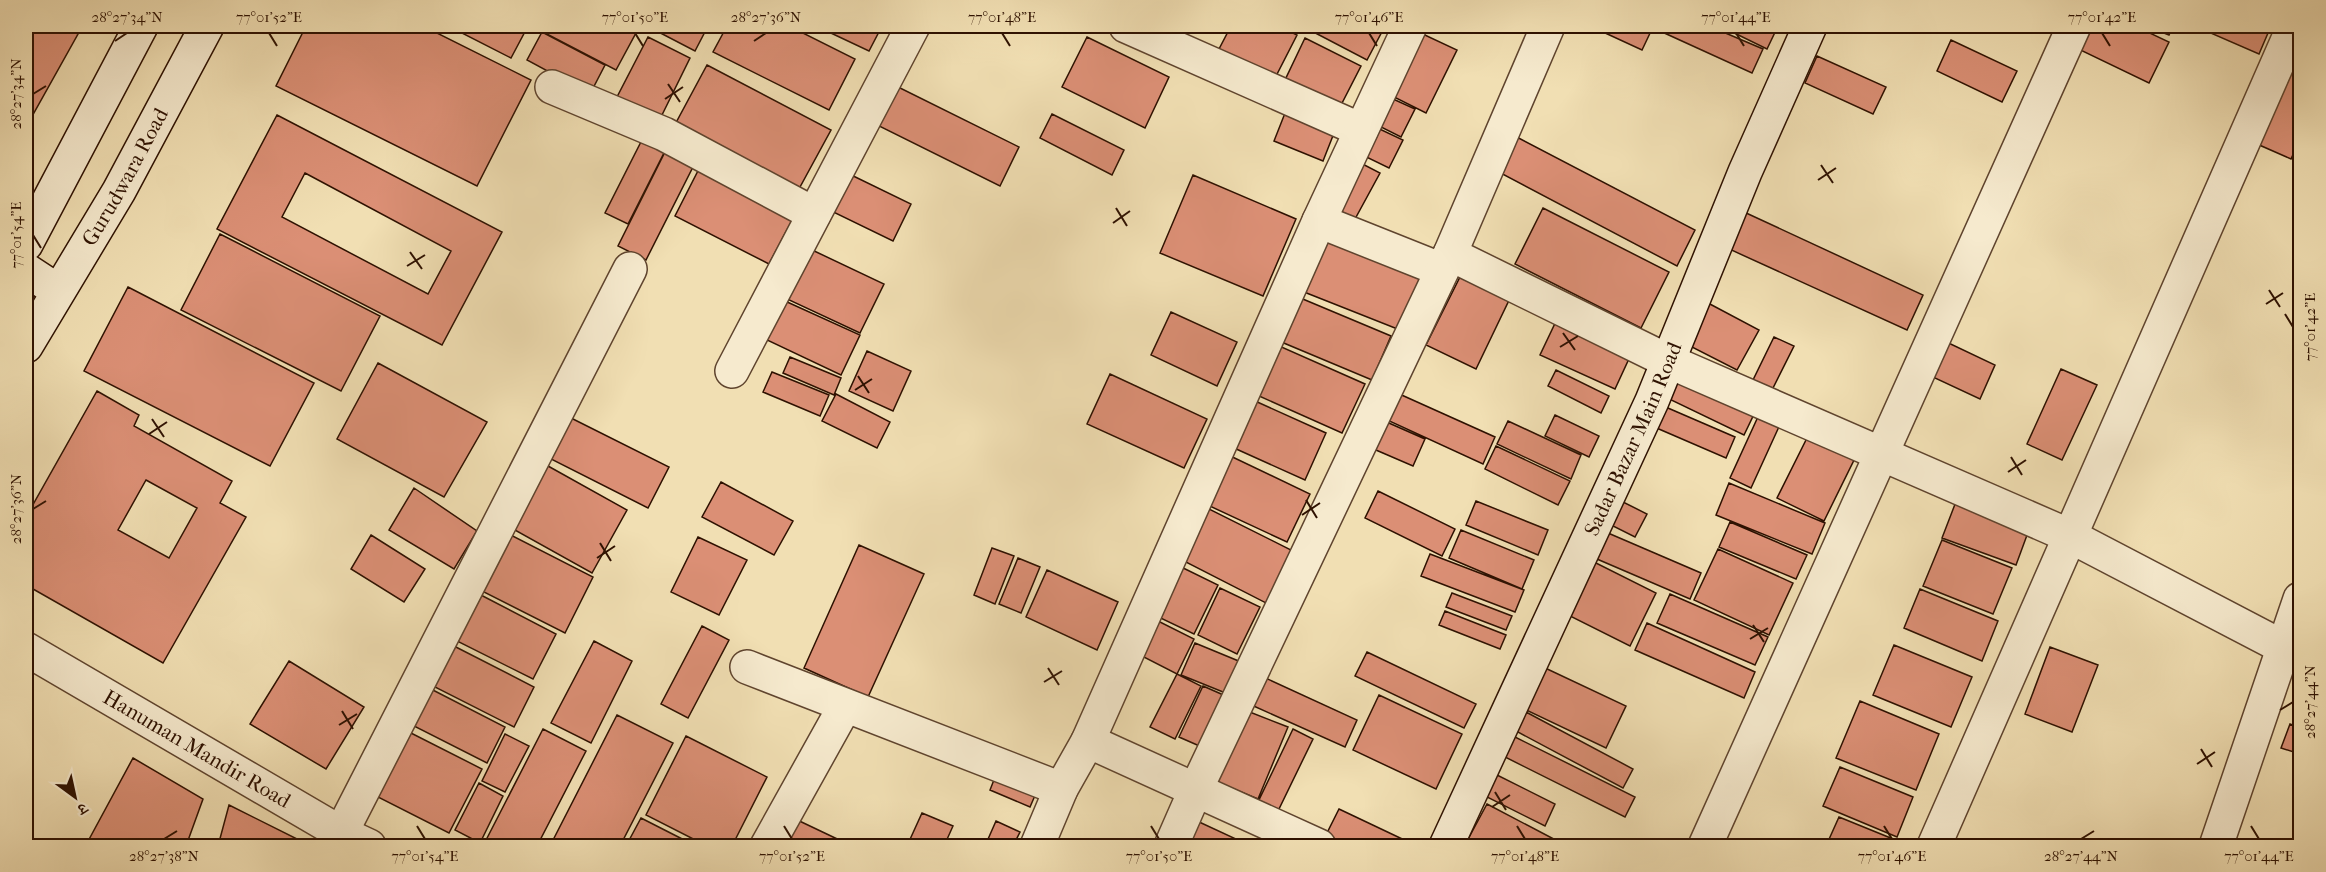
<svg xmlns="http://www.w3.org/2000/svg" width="2326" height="872" viewBox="0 0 2326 872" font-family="'IM FELL French Canon','Noto Serif Devanagari',serif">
	<rect width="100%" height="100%" fill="#f1dfb3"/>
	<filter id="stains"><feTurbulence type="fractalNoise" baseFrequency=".00333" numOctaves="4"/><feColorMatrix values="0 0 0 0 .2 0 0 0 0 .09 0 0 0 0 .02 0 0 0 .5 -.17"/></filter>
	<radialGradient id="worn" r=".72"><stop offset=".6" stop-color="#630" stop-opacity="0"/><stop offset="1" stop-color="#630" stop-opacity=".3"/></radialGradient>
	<!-- building -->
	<path fill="#db8f75" stroke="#2e1101" stroke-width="1.5" fill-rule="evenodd" d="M26 26H64L78 34 26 127Z
		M306 26H423L531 80 477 186 276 86Z
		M456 26H528L511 58 454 29Z
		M546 26H626L637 31 616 70 543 32Z
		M647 26H708L695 51Z
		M727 26H789L855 59 829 110 713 52Z
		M816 26H882L869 51Z
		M1231 26H1279L1297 35 1274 80 1218 51Z
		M1302 26H1385L1367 60Z
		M1590 26H1644L1652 29 1642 50Z
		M1662 26H1709L1763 49 1752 73 1660 31Z
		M1720 26H1778L1767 49Z
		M2081 26H2135L2169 42 2149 83 2072 46Z
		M2146 26H2173L2169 35Z
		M2209 26H2271L2259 54 2206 31Z
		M1412 29 1457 50 1426 113 1382 91Z
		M542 32 605 65 590 94 527 60Z
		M648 37 690 58 660 119 617 97Z
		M1087 37 1169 77 1145 128 1062 87Z
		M1305 38 1361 66 1340 107 1285 80Z
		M1951 40 2017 71 2002 102 1937 71Z
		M1817 56 1886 87 1873 114 1805 83Z
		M707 65 831 130 794 198 671 132Z
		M2291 67 2300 71V139L2291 159 2257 144Z
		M888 82 1019 147 1000 186 869 121Z
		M1380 93 1415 109 1401 137 1367 120Z
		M1289 103 1338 123 1323 161 1274 141Z
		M1052 114 1124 150 1112 175 1040 138Z
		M277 115 502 232 442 345 217 229ZM305 173 451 251 428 294 282 217Z
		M1369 124 1403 140 1389 168 1356 152Z
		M648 128 671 139 628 224 605 213Z
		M1509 133 1695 230 1677 266 1491 168Z
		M671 140 699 155 646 260 618 246Z
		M1351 158 1380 173 1355 219 1327 204Z
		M703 161 798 209 769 264 675 216Z
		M843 171 911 204 893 241 825 208Z
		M1193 175 1296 219 1263 296 1160 253Z
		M1543 208 1669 272 1641 328 1515 264Z
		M1744 212 1923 295 1907 330 1727 248Z
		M1322 232 1422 272 1400 330 1299 290Z
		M220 234 380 316 341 391 181 310Z
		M810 249 884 284 860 333 787 299Z
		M1463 271 1512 294 1476 369 1426 345Z
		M128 287 314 383 270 466 84 371Z
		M1298 297 1391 336 1372 380 1279 341Z
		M785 301 860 335 841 375 767 340Z
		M1708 303 1759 330 1737 370 1686 344Z
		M1171 312 1237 342 1217 386 1151 355Z
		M1559 315 1633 350 1615 389 1540 355Z
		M1774 337 1794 346 1772 390 1753 380Z
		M1938 338 1995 365 1980 399 1922 372Z
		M1270 342 1365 384 1342 433 1248 391Z
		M867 351 911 371 893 411 849 391Z
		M790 357 841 378 834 395 783 373Z
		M378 363 487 422 444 497 337 439Z
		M2061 369 2097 385 2062 460 2027 444Z
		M1556 370 1609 396 1601 413 1548 386Z
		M772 372 829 395 820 416 763 392Z
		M1678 373 1756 410 1744 435 1667 398Z
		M1110 374 1207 419 1184 468 1087 424Z
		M1386 388 1495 437 1483 464 1374 414Z
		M97 391 139 415 134 426 232 481 220 503 246 517 163 663 26 585V517ZM146 480 197 508 169 558 118 530Z
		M836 394 890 422 877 448 822 421Z
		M1244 396 1326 433 1305 480 1223 443Z
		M1654 402 1735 437 1726 458 1645 423Z
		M1762 408 1783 418 1751 488 1730 478Z
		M1555 415 1599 436 1589 457 1545 436Z
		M1373 416 1425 439 1413 466 1362 444Z
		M569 417 669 467 648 508 549 458Z
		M1508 421 1581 455 1571 479 1497 444Z
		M1810 432 1857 454 1824 521 1777 498Z
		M1496 446 1570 481 1558 505 1485 469Z
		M1222 452 1310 494 1287 542 1199 501Z
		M548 466 627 510 592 573 513 529Z
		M721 482 793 521 774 555 702 517Z
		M1729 483 1825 523 1812 554 1716 515Z
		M414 488 477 531 454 569 389 530Z
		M1378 491 1455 529 1442 556 1365 518Z
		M1613 497 1647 514 1635 537 1601 520Z
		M1957 499 2030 527 2016 565 1942 538Z
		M1476 501 1548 530 1538 555 1466 525Z
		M1203 506 1301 555 1274 607 1176 557Z
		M1730 522 1807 555 1796 579 1719 547Z
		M1594 527 1701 573 1690 599 1583 553Z
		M1461 530 1534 560 1522 589 1449 558Z
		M505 532 593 577 565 633 476 588Z
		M371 535 425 569 404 602 351 569Z
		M698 537 747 560 719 615 671 592Z
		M1942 540 2012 568 1993 614 1923 586Z
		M859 545 924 574 868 697 804 668Z
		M992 548 1014 556 995 604 974 595Z
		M1718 549 1793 583 1769 635 1694 600Z
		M1430 554 1524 590 1515 612 1421 576Z
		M1582 556 1656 593 1630 646 1556 609Z
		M1018 558 1040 567 1021 613 999 604Z
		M1173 563 1218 585 1194 634 1150 613Z
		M1047 570 1118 602 1097 650 1026 617Z
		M1220 588 1260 607 1237 654 1198 635Z
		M1920 589 1998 621 1982 661 1904 628Z
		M477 593 556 634 533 679 453 639Z
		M1452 593 1512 616 1506 630 1446 607Z
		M1670 594 1768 637 1755 665 1657 623Z
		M1445 611 1506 635 1500 649 1439 625Z
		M1150 617 1194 639 1177 674 1132 651Z
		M1647 623 1755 672 1744 698 1635 650Z
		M702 626 729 640 688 718 661 704Z
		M594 641 632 661 591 743 551 723Z
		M1195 643 1241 662 1228 694 1181 675Z
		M450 644 534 687 514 727 429 684Z
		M1894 645 1972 677 1951 727 1873 695Z
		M2050 647 2098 665 2072 732 2025 714Z
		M1367 652 1476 704 1464 728 1355 676Z
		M289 661 364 707 326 769 250 724Z
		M1543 667 1626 706 1606 748 1524 709Z
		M1177 674 1201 686 1175 739 1150 727Z
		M1259 675 1357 720 1345 747 1247 703Z
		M1203 686 1228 697 1204 748 1179 737Z
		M427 687 505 727 487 763 408 723Z
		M1379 695 1462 734 1436 789 1353 750Z
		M1860 701 1939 734 1916 790 1836 758Z
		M1242 709 1288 727 1258 799 1212 780Z
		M1526 712 1633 769 1623 788 1516 731Z
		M617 715 673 743 620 846H550Z
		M2290 724 2300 728V754L2281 748Z
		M543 729 586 751 537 846H483Z
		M1293 729 1313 739 1278 811 1258 802Z
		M405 730 482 769 449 833 372 794Z
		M505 734 529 746 505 792 482 781Z
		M686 736 767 777 732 846H707L646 815Z
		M1513 736 1635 797 1625 817 1503 756Z
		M133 758 203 799 186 846 86 845Z
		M999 767 1040 784 1030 807 990 790Z
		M1840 767 1913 797 1897 837 1823 806Z
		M1495 774 1555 804 1545 826 1485 796Z
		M479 783 503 796 480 843 455 830Z
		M1487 804 1567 846H1473L1466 843Z
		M229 805 311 846H218Z
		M1339 809 1417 846H1345L1325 837Z
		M922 813 953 826 944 846H907Z
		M791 817 852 846H776Z
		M1839 817 1898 841 1896 846H1826Z
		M641 818 696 846H626Z
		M996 821 1020 832 1013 846H985Z
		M1197 821 1236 839 1232 846H1184Z
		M1239 839 1255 846H1235Z
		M50 842 63 846H48Z"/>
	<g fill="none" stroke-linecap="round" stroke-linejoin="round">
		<!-- street casing -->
		<g stroke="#5f442e" stroke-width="36">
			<g id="street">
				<path d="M1126 26 1361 130"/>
				<path d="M552 87 664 134 814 214"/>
				<path d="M1319 221 1442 270"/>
				<path d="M1450 254 1668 361 2070 536 2300 656"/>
				<path d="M732 371 913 26"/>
				<path id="s1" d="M26 649 341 833 369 846"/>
				<path d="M747 667 1061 789"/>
				<path d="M1088 741 1319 846"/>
				<path d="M341 833 630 269"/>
				<path d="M767 846 845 706"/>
				<path d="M1037 846 1061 789 1088 741 1319 221 1410 26"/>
				<path d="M1171 846 1196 789 1450 254 1548 26"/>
				<path d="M1705 846 2074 26"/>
				<path d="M1934 846 2294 26"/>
				<path d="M2216 846 2300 599"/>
			</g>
		</g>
		<!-- secondary casing -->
		<g stroke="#2e1101" stroke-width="36">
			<g id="secondary">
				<path d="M26 244 141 26"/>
				<path d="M26 270 58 291"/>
				<path id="s2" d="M26 346 119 191 207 26"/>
				<path id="s3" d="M1446 846 1652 401 1745 172 1810 26"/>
			</g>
		</g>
		<!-- street -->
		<use href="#street" stroke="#f6eace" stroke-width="33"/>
		<!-- secondary -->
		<use href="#secondary" stroke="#f6eace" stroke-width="33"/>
	</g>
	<!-- ticks -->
	<path fill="none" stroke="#2e1101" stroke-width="2" d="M269 33 277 46M635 33 643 46M1002 33 1010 46M1369 33 1377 46M1736 33 1744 46M2102 33 2110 46M115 41 127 33M754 41 766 33M668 84 680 102M33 94 46 86M665 99 683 87M1821 165 1833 183M1818 180 1836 168M1116 208 1127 226M1113 223 1130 211M33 235 41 248M410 252 422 269M407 266 425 255M2269 290 2280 307M2266 304 2283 293M2285 314 2293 327M1563 333 1575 350M1560 347 1578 336M858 376 869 393M855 390 872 379M152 419 164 437M149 434 167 422M2011 457 2022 475M2008 472 2026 460M1306 500 1317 518M33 509 46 501M1302 515 1320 503M600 543 611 561M597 558 615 546M1753 625 1764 642M1750 639 1768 628M1048 668 1059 685M1044 682 1062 671M2280 710 2293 702M342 711 353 729M339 725 357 714M2201 749 2212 767M2197 764 2215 752M1495 792 1506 810M1492 807 1510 795M417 826 425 839M784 826 792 839M1151 826 1159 839M1517 826 1525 839M1884 826 1892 839M2251 826 2259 839M164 839 177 831M2081 839 2094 831"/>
	<g text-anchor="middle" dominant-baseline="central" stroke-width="6" stroke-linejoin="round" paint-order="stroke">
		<!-- street labels -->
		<g font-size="21" fill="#2e1101" stroke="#f6eace">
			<text stroke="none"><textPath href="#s2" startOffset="196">Gurudwara Road</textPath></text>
			<text stroke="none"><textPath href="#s3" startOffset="448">Sadar Bazar Main Road</textPath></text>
			<text stroke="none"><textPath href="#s1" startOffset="198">Hanuman Mandir Road</textPath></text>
		</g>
	</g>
	<!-- margin -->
	<rect width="2326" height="872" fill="none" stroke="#f1dfb3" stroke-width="66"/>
	<!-- north arrow -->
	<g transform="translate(75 797) rotate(147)" stroke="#f6eace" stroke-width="4.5" paint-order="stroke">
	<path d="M0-4.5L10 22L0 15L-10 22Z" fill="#2e1101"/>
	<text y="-9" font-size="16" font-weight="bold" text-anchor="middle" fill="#2e1101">उ</text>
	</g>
	<rect x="33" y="33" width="2260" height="806" fill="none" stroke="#2e1101" stroke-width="2"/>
	<g font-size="15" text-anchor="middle" fill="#2e1101">
		<text x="127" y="22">28°27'34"N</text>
		<text x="269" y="22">77°01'52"E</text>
		<text x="635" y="22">77°01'50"E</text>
		<text x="766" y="22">28°27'36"N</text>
		<text x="1002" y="22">77°01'48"E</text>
		<text x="1369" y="22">77°01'46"E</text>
		<text x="1736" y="22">77°01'44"E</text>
		<text x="2102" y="22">77°01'42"E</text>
		<text transform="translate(16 94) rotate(-90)" y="5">28°27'34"N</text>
		<text transform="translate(16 235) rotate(-90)" y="5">77°01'54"E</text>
		<text transform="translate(2310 327) rotate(-90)" y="5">77°01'42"E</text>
		<text transform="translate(16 509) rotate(-90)" y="5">28°27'36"N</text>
		<text transform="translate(2310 702) rotate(-90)" y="5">28°27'44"N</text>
		<text x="164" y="861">28°27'38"N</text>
		<text x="425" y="861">77°01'54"E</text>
		<text x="792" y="861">77°01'52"E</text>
		<text x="1159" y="861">77°01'50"E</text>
		<text x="1525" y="861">77°01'48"E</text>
		<text x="1892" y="861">77°01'46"E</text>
		<text x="2081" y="861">28°27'44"N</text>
		<text x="2259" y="861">77°01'44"E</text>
	</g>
	<rect width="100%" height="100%" filter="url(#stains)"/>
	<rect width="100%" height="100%" fill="url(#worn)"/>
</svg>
